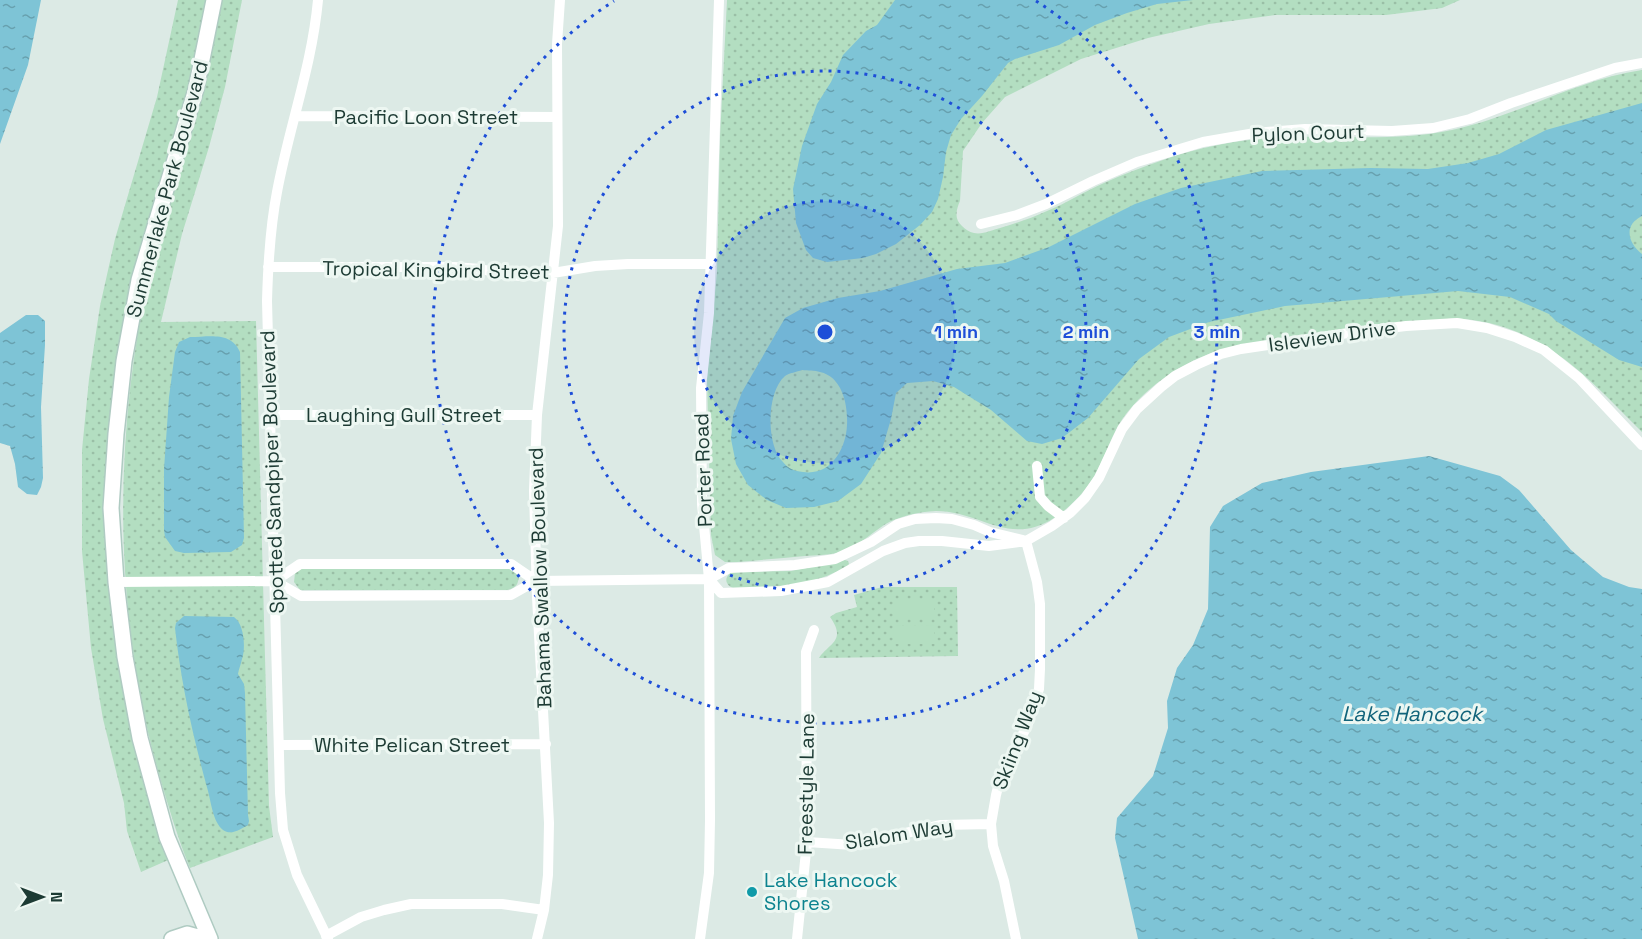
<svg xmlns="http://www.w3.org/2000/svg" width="1642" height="939" viewBox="0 0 1642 939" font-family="'Space Grotesk',sans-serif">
	<defs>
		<pattern id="green-dots" width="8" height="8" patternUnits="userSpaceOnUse" patternTransform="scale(1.5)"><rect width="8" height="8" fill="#b3dec1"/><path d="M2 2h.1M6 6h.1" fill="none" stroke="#9abfa6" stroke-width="1.8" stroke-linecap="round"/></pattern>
		<pattern id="water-ripples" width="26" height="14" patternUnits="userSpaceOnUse" patternTransform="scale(1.5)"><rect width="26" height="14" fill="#7ec4d6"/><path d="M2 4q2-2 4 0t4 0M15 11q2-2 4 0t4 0" fill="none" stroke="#67a0ae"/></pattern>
	</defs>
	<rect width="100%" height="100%" fill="#dceae5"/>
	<!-- green -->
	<path fill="url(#green-dots)" d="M178 0H214L139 280 111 508 125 657 175 857 141 872 127 831 124 803 103 719 91 648 82 551V450L89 379 100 306 115 239 157 97Z
		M220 0H242L225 87 209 147 182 234 161 322 256 321 269 806 273 837 190 868C178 839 169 808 160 778 112 609 113 435 151 265Z
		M727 0H1460L1442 8 1386 15H1275L1209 24 1148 38 1081 59 1005 97 982 123 963 151 960 201C956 210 954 219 962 226 965 229 969 232 974 233 982 235 992 230 1000 228 1016 223 1032 218 1047 211 1067 203 1085 191 1104 183 1124 174 1143 167 1163 160 1205 145 1254 137 1297 137 1349 136 1401 141 1452 130 1517 116 1576 80 1642 70V432C1589 379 1545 327 1464 319 1456 318 1446 319 1437 320L1227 348C1187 359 1148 384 1123 418 1112 434 1106 454 1097 471 1088 489 1071 507 1054 518 1009 547 981 511 936 511 918 512 899 516 884 525 869 535 855 549 837 553 827 555 816 555 805 556 783 558 760 560 737 562H725L715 555 711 535 707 379 717 272 720 137Z
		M845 560 848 561 849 564 847 567C834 573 821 579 807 582 783 588 758 587 733 588 723 584 725 574 734 572L791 571Z
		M509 567 519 576C518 585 516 588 507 590H300L294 582 295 573 301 569Z
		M882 587H957L958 656 819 658C829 643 847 641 830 617L836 613 857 607 854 595Z"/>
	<!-- pitch -->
	<path fill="#b3dec1" d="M895 601H934V619H895Z
		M934 625V644H895V626Z"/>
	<!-- water -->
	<path fill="url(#water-ripples)" fill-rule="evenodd" d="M0 0H41L28 65 0 144Z
		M895 0H1193L1157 4 1127 13 1095 25 1059 45 1015 59 1008 63 982 96 961 119 951 135 946 152 943 177 938 199 932 212 920 225 896 244 876 254 863 258 827 262 813 258 806 250 796 223 793 189 802 146 817 104 831 82 843 55 866 31 877 25Z
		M1642 103V216C1623 225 1628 243 1642 254V367L1619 360 1556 321 1549 314 1510 297 1458 291 1285 306 1209 322 1169 337 1139 359 1088 418 1062 438 1042 444 1027 441 991 410 954 387 933 381 907 383 896 393 891 419 881 453 861 484 838 501 814 507 786 508 767 500 748 485 736 464 731 439 733 416 742 392 785 318 803 308 838 298 880 291 957 269 1005 263 1049 247 1135 204 1181 188 1262 171 1371 168 1428 169 1468 163 1499 154 1546 130ZM802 370C808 371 815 370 820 372 843 377 848 406 847 425 846 449 831 476 803 472 794 471 789 469 783 462 766 446 766 392 785 376 789 373 797 372 802 370Z
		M26 315H38L45 321V345L41 407 43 478 41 487 37 495 27 494 18 487 15 464 10 446 0 443V333Z
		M190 337C209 337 231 331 240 352L244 538 242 545 231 552 184 553 175 551 165 537 164 530V469L169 397 175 352 179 342Z
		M1429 456 1500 476 1519 490 1571 550 1603 577 1629 587 1642 589V939H1138L1115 838 1117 818 1153 776 1168 728 1167 701 1177 668 1193 645 1208 609 1210 527 1223 506 1262 483 1311 472Z
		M184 616 234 617C244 624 246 647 242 659 241 664 239 668 238 674L244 684 245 693 248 815 249 821 248 825C241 829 231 836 223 830 213 822 211 802 208 791 193 737 181 683 175 628L176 623Z"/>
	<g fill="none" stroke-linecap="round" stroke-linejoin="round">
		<!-- secondary casing -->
		<g stroke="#afcbc2" stroke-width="18">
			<path id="secondary" d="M172 939 187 934 205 939
				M210 939 167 837 140 738 125 657 116 582 111 508 116 434 124 361 139 280 196 89 214 0"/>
		</g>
		<!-- minor -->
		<path stroke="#fff" stroke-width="10" d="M318 0C312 66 289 127 277 192 270 228 268 265 267 301L280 793 283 830 297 875 328 939
			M296 116 557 117
			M981 224 1017 215 1046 204 1093 181 1137 162 1203 142 1255 133 1305 129 1392 131 1433 128 1470 119 1511 103 1615 68 1642 63
			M268 267H454L481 269 502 274 521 276 553 273 595 266 628 264H711
			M270 415H537
			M1037 466 1040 497 1048 506 1064 518
			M709 579 721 593 781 591 828 582 883 551 905 543 919 541H942L989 546 1026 541 1052 526 1070 513 1085 498 1099 478 1122 429 1137 409 1161 387 1175 376 1196 365 1221 354 1241 349 1355 332 1406 326 1457 323 1487 328 1515 337 1544 350 1579 378 1642 445
			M275 581 300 564H511L536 581
			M116 582 275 581 301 596 511 595 536 581 709 579 729 568 795 565 835 559 871 542 898 524 915 519 936 518 952 519 974 525 990 532 1023 540
			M279 745 546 744
			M807 842 853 845 941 825 991 824
			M326 936 361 917 384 910 411 904H502L544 910
			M537 939 544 910 548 875 549 823 537 597 534 491 537 415 558 226 557 44 560 0
			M700 939 709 873 710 820 709 579 702 504 701 388 709 313 719 0
			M797 939 807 842 806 652 814 630
			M1016 939 1004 881 993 846 991 824 996 795 1000 779 1027 726 1039 689 1040 669V604L1037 582 1026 541"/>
		<!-- secondary -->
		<use href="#secondary" stroke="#fff" stroke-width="15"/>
	</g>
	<!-- distance rings -->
	<circle cx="825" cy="332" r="131" fill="#1d4ed8" fill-opacity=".12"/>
	<g fill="none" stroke="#1d4ed8" stroke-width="3" stroke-dasharray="3 6">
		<circle cx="825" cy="332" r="131"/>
		<circle cx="825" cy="332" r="261"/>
		<path d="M1036 1A392 392 0 1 1 614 1"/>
	</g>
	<!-- markers -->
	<circle fill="#0f9aa8" stroke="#edf7f2" stroke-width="2" cx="752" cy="892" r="6"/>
	<g text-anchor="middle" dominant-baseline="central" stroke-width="6" stroke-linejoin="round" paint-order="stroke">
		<!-- street labels -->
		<g font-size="20" fill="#1d3b34" stroke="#edf7f2">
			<text x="426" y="117">Pacific Loon Street</text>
			<text transform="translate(1308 133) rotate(-2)">Pylon Court</text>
			<text transform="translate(167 189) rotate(-75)">Summerlake Park Boulevard</text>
			<text transform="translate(436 270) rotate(1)">Tropical Kingbird Street</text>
			<text transform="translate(1332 336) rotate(-8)">Isleview Drive</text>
			<text x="404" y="415">Laughing Gull Street</text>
			<text transform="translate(703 470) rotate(-92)">Porter Road</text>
			<text transform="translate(272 472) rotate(-92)">Spotted Sandpiper Boulevard</text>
			<text transform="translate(540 578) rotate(-92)">Bahama Swallow Boulevard</text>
			<text transform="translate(1017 740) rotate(-69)">Skiing Way</text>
			<text x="412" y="745">White Pelican Street</text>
			<text transform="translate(806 784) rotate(-89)">Freestyle Lane</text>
			<text transform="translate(899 834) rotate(-9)">Slalom Way</text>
		</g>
		<!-- culture labels -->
		<g font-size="20" fill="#0d838f" stroke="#edf7f2" text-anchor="start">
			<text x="764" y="880">Lake Hancock<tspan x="764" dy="23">Shores</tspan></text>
		</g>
		<!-- water labels -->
		<g font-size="21" font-style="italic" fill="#12647b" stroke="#edf7f2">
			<text x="1412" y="713">Lake Hancock</text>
		</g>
	</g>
	<circle cx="825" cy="332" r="9" fill="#1d4ed8" stroke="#edf7f2" stroke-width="3"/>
	<g font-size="18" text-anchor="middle" font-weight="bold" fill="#1d4ed8" stroke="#edf7f2" stroke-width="6" stroke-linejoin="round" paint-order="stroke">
		<text x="956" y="338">1 min</text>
		<text x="1086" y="338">2 min</text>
		<text x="1217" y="338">3 min</text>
	</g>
	<!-- north arrow -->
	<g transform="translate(42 897) rotate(90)" stroke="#edf7f2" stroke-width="4.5" paint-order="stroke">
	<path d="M0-4.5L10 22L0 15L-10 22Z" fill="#1d3b34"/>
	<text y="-9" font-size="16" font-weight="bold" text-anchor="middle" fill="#1d3b34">N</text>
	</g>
</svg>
